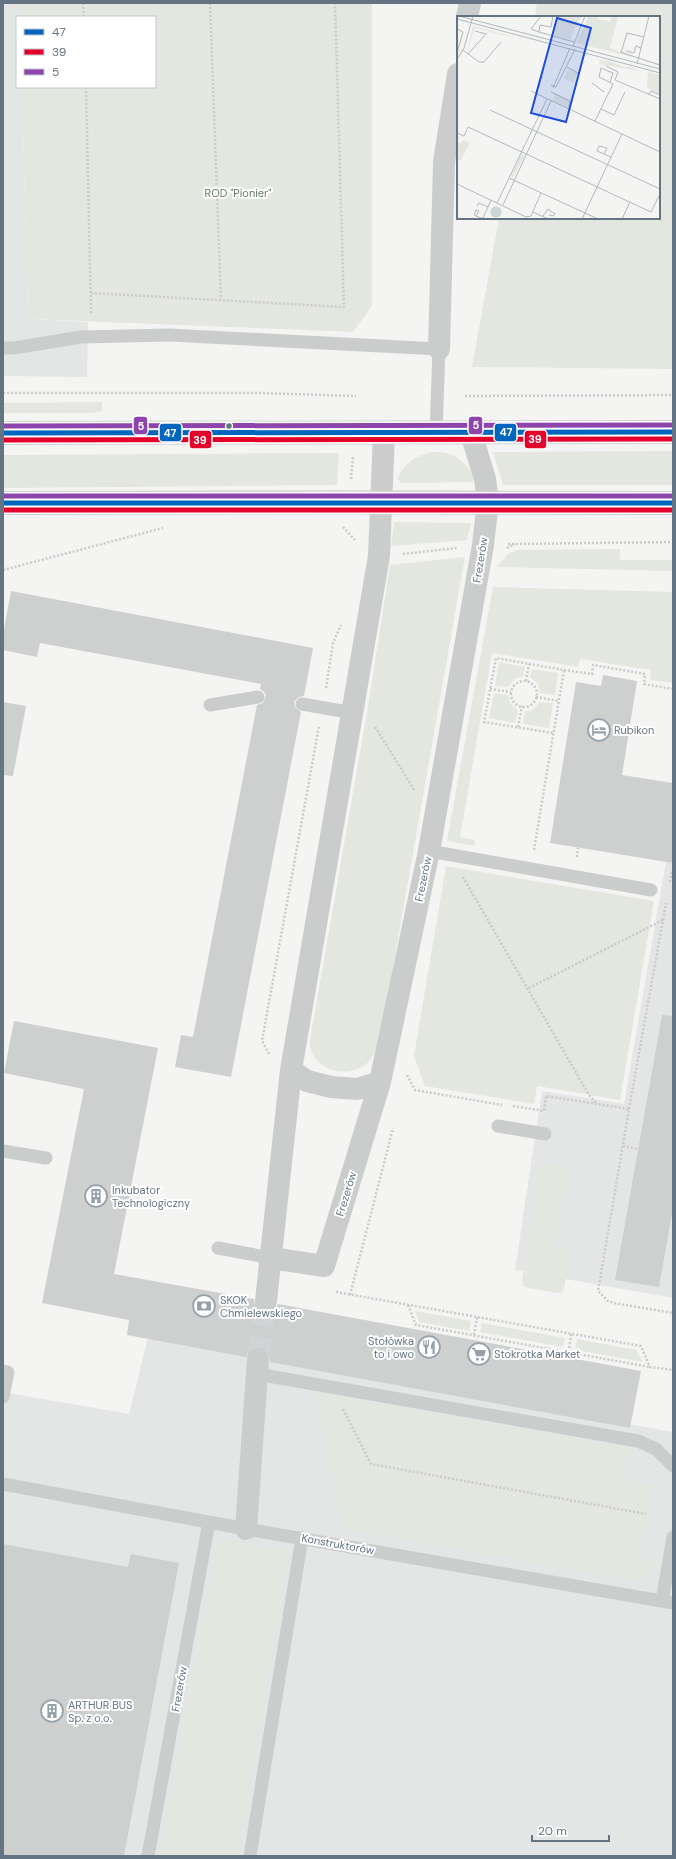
<svg xmlns="http://www.w3.org/2000/svg" width="676" height="1859" viewBox="0 0 676 1859" font-family="'DM Sans',sans-serif">
	<rect width="100%" height="100%" fill="#f4f4f2"/>
	<!-- built -->
	<path fill="#e4e6e5" d="M3 3H20V17H17V87H22L28 319 88 322 87 377 3 376Z
		M666 862 673 863V1298L515 1270 542 1091 624 1104Z
		M148 1337 673 1432V1856H3V1392L129 1414Z"/>
	<!-- green -->
	<path fill="#e4e7e0" d="M20 3H372V306L353 332 28 319 22 87H155V17H20Z
		M537 3H673V369L472 367 499 218H659V17H535Z
		M102 402V411L92 413H3V403Z
		M673 451V485H503L493 452Z
		M431 452C453 452 460 457 473 474V482L401 483 398 478C403 463 417 456 431 452Z
		M339 453 337 485 3 488V455Z
		M394 522 471 523 467 540 391 546Z
		M620 549V560H673V571L497 567 508 554 516 550Z
		M465 557 380 1041C376 1049 373 1059 365 1065 348 1077 321 1073 312 1052 310 1049 310 1043 310 1040L367 713 390 565Z
		M493 587 673 592V683L650 680 651 670 580 659 578 667 492 653 460 837 475 840 474 846 447 841Z
		M499 662 525 667 523 677 516 678 508 687 495 686Z
		M532 669 558 673 555 695 540 693 538 684 530 677Z
		M494 693 508 695 510 703 518 710 515 723 489 718Z
		M540 702 553 703 549 728 523 724 525 711 532 710Z
		M446 866 654 901 620 1100 537 1086 534 1104 425 1086 414 1056Z
		M540 1162 569 1167 555 1248 571 1250 564 1289 562 1292 557 1293 528 1288 524 1286 522 1281Z
		M415 1311 471 1321 469 1331 419 1322Z
		M482 1323 565 1338 563 1347 480 1332Z
		M577 1339 636 1350 643 1362 575 1350Z
		M315 1391 629 1448 623 1480 651 1485 639 1557 657 1560C654 1571 646 1578 635 1581L343 1529Z
		M219 1538 288 1551 238 1856H160Z"/>
	<!-- building -->
	<path fill="#ced0d0" d="M11 591 313 648 304 696 299 697 294 702 295 707 301 712 231 1077 175 1067 181 1035 193 1037 257 705 263 703 266 695 264 692 260 689 261 684 40 643 37 657 3 650V635Z
		M603 675 637 681 622 775 673 783V863L550 843 576 682 601 686Z
		M3 702 26 706 13 776 3 775Z
		M662 1015 673 1016V1208L659 1287 615 1280Z
		M14 1021 158 1048 114 1274 254 1299 255 1306 258 1311 264 1313 271 1312 276 1309 278 1304 641 1371 630 1428 270 1362 269 1353 265 1349 259 1347 252 1348 248 1352 246 1357 127 1335 129 1320 42 1303 84 1089 4 1073Z
		M3 1544 128 1567 131 1554 179 1563 124 1856H3Z"/>
	<g fill="none" stroke-linecap="round" stroke-linejoin="round">
		<!-- minor-tunnel -->
		<path stroke="#d0d4d6" stroke-width="22" stroke-dasharray="22 11" stroke-linecap="butt" d="M258 1359 266 1301"/>
		<!-- secondary casing -->
		<g stroke="#d0d2d2" stroke-width="24">
			<path id="secondary" d="M3 433 673 432
				M3 503C226 503 450 501 673 503"/>
		</g>
		<!-- path -->
		<path stroke="#cacaca" stroke-width="2.5" stroke-dasharray="2 2" stroke-linecap="butt" d="M83 3 84 17
			M210 3 221 300
			M86 87 91 313
			M91 293 344 307 335 3
			M3 393H260L356 396
			M465 396 673 395
			M351 479 353 456
			M343 527 355 540
			M508 544 673 542
			M507 548 515 544
			M403 554 457 548
			M3 570 163 528
			M564 670 592 674 593 665 645 674 644 684 673 689
			M526 681 529 664
			M511 694a13 13 0 1 1 26 0a13 13 0 1 1-26 0Z
			M326 688 333 643 341 625
			M490 689 511 692
			M536 697 559 701
			M375 727 415 791
			M518 727 522 706
			M534 850C544 790 554 730 564 670L496 658 484 722 553 733
			M577 857 578 848
			M463 877 589 1095 597 1104
			M670 882 672 871
			M529 988 663 920
			M269 1054 262 1041 319 726
			M407 1075 415 1090 502 1105
			M513 1106 544 1111 546 1096 629 1109 598 1291 608 1301 614 1303 673 1313
			M629 1109 666 903
			M623 1146 638 1149
			M336 1292 641 1346 650 1367 673 1370
			M350 1295 393 1128
			M408 1305 416 1325 650 1367
			M474 1335 477 1317
			M569 1352 571 1334
			M343 1409 371 1464 646 1514"/>
		<!-- service -->
		<path stroke="#cbcdcd" stroke-width="13" d="M3 348H14L81 337 170 335 439 349 436 433
			M302 704 353 713
			M210 705 258 697
			M429 851 651 890
			M498 1126 545 1134
			M3 1151 46 1158
			M218 1248 271 1258
			M3 1371 8 1372 3 1397
			M257 1374 638 1441 656 1449 673 1466
			M3 1484 246 1529 673 1603
			M662 1601 673 1537
			M148 1856 209 1522
			M250 1856 302 1538"/>
		<!-- minor -->
		<path stroke="#cbcdcd" stroke-width="22" d="M467 17 470 3
			M439 349 444 162 458 74
			M291 1070 307 1081 331 1087 357 1089 380 1082
			M271 1258 324 1266 380 1082 429 851 483 545 488 501 485 479 471 433
			M266 1301 291 1070 379 556 384 433
			M246 1529 258 1359"/>
		<!-- secondary -->
		<use href="#secondary" stroke="#e0e0e0" stroke-width="22"/>
		<!-- bus-1 casing -->
		<g stroke="#fff" stroke-width="8">
			<path id="bus-1" d="M3 433 673 432
				M3 503H673"/>
		</g>
		<!-- bus-2 casing -->
		<g stroke="#fff" stroke-width="8">
			<path id="bus-2" d="M3 440 673 439
				M3 510H673"/>
		</g>
		<!-- bus-3 casing -->
		<g stroke="#fff" stroke-width="8">
			<path id="bus-3" d="M3 426 673 425
				M3 496H673"/>
		</g>
		<!-- bus-1 -->
		<use href="#bus-1" stroke="#0065bd" stroke-width="5"/>
		<!-- bus-2 -->
		<use href="#bus-2" stroke="#e4002b" stroke-width="5"/>
		<!-- bus-3 -->
		<use href="#bus-3" stroke="#8e44ad" stroke-width="5"/>
	</g>
	<!-- icons -->
	<defs>
		<g id="hotel-ring" transform="scale(1.15)"><circle r="9.5" fill="#fff" stroke="#96a1aa" stroke-width="1.5"/><path d="M-6-4.5h1.5V1H6V5H4.5V3h-9V5H-6ZM-4 0a1.8 1.8 0 1 1 3.6 0ZM.5 0V-2.5h3Q6-2.5 6 0Z" fill="#96a1aa"/></g>
		<g id="building-ring" transform="scale(1.15)"><circle r="9.5" fill="#fff" stroke="#96a1aa" stroke-width="1.5"/><path d="M-4-6H4V6H1V3H-1V6H-4ZM-2.5-4.3h1.7v1.8h-1.7ZM.8-4.3h1.7v1.8H.8ZM-2.5-1h1.7V.8h-1.7ZM.8-1h1.7V.8H.8Z" fill="#96a1aa"/></g>
		<g id="bank-ring" transform="scale(1.15)"><circle r="9.5" fill="#fff" stroke="#96a1aa" stroke-width="1.5"/><path d="M-6-4H6V4H-6ZM0-2.3a2.3 2.3 0 1 0 0 4.6a2.3 2.3 0 1 0 0-4.6Z" fill="#96a1aa"/></g>
		<g id="restaurant-ring" transform="scale(1.15)"><circle r="9.5" fill="#fff" stroke="#96a1aa" stroke-width="1.5"/><path d="M-5-6h1v4h1v-4h1v4h1v-4h1v5L-1.5 .5V6h-2V.5L-5-1ZM5-6V6H3V1.5H1.5Q1.5-4 5-6Z" fill="#96a1aa"/></g>
		<g id="supermarket-ring" transform="scale(1.15)"><circle r="9.5" fill="#fff" stroke="#96a1aa" stroke-width="1.5"/><path d="M-6-5.5h2.5l.6 2H6L4.5 2H-2.5L-4.4-4H-6ZM-1.5 3.2a1.3 1.3 0 1 0 .1 0ZM3 3.2a1.3 1.3 0 1 0 .1 0Z" fill="#96a1aa"/></g>
	</defs>
	<g fill-rule="evenodd">
		<use href="#hotel-ring" x="599" y="730"/>
		<use href="#building-ring" x="96" y="1196"/>
		<use href="#bank-ring" x="204" y="1306"/>
		<use href="#restaurant-ring" x="429" y="1347"/>
		<use href="#supermarket-ring" x="479" y="1354"/>
		<use href="#building-ring" x="52" y="1711"/>
	</g>
	<!-- markers -->
	<circle fill="#647483" stroke="#fff" stroke-width="1.5" cx="229" cy="426" r="3.5"/>
	<g text-anchor="middle" dominant-baseline="central" stroke-width="4" stroke-linejoin="round" paint-order="stroke">
		<!-- park labels -->
		<g font-size="11" fill="#677a63" stroke="#fff">
			<text x="238" y="193">ROD "Pionier"</text>
		</g>
		<!-- street labels -->
		<g font-size="11" fill="#647483" stroke="#fff">
			<text transform="translate(480 560) rotate(-81)">Frezerów</text>
			<text transform="translate(423 879) rotate(-78)">Frezerów</text>
			<text transform="translate(346 1194) rotate(-73)">Frezerów</text>
			<text transform="translate(338 1544) rotate(10)">Konstruktorów</text>
			<text transform="translate(179 1689) rotate(-80)">Frezerów</text>
		</g>
		<!-- poi labels -->
		<g font-size="11" fill="#647483" stroke="#fff" text-anchor="start">
			<text x="614" y="730">Rubikon</text>
			<text x="112" y="1190">Inkubator<tspan x="112" dy="13">Technologiczny</tspan></text>
			<text x="220" y="1300">SKOK<tspan x="220" dy="13">Chmielewskiego</tspan></text>
			<text x="414" y="1341" text-anchor="end">Stołówka<tspan x="414" dy="13">to i owo</tspan></text>
			<text x="494" y="1354">Stokrotka Market</text>
			<text x="68" y="1705">ARTHUR BUS<tspan x="68" dy="13">Sp. z o.o.</tspan></text>
		</g>
	</g>
	<!-- overview -->
	<g transform="translate(457 16)">
		<rect width="203" height="203" fill="#f4f4f2"/>
		<path d="M101 0H125L122 6 119 7 113 24 97 19ZM132 0H141V3L153 6 155 0H161L153 32 179 42 119 27ZM16 10 54 20 58 22 18 12 10 36ZM144 43 152 45 167 51H175L181 55 142 48 143 44 153 46ZM111 53 121 57 116 67 107 63ZM191 56 203 59V78L190 72ZM97 77 112 85V91L96 85ZM6 124 13 127 4 144H0V126L4 127ZM64 138 68 139 56 162 54 160Z" fill="#e4e7e0"/>
		<path d="M33.5 196a5.5 5.5 0 1 1 11 0a5.5 5.5 0 1 1-11 0Z" fill="#ccd4d7"/>
		<path fill="none" stroke="#b1b9bf" stroke-width="1" d="M2 0 203 53M96 0 94 11 83 9 82 16 117 26M0 3 203 57M0 13 6 16 0 37M82 16 74 13 84 0M116 30 128 0M6 34 22 46H27L44 26M169 35 177 37 179 30 184 32M163 36 203 49M164 37 170 17 187 21M11 38 29 18 18 15M0 43 7 32 16 0M180 48 192 0M149 50 161 56 158 64 203 83M110 51 121 57M135 67 147 76M94 69 99 71 118 33M96 72 113 32M74 75 203 136M94 76 113 85 112 93M79 77 84 61 86 62M192 78 194 75 203 79M144 93 157 99 168 76M33 94 203 173M138 105 156 68 142 61 144 52 156 57 153 66M0 117 7 120 11 111 194 196 203 178M147 138 150 132 142 130 140 135 154 141M52 162 141 203M0 168 69 201 74 200 84 177M40 187 90 83M46 189 94 85M20 190 22 187 31 191M76 196 91 203M19 200 22 195 19 194 17 199 19 200 24 202H26L34 184M86 200 91 193 98 198 96 200 92 199M125 203 165 118M165 203 173 186"/>
		<path fill="#1d4ed8" fill-opacity="0.15" stroke="#1d4ed8" stroke-width="2" d="M100 2 134 12 109 106 74 97Z"/>
		<rect width="203" height="203" fill="none" stroke="#647483" stroke-width="2"/>
	</g>
	<g stroke="#fff" stroke-width="1.5">
		<rect x="468" y="416" width="15" height="19" rx="4" fill="#8e44ad"/>
		<rect x="133" y="416" width="15" height="19" rx="4" fill="#8e44ad"/>
		<rect x="494" y="423" width="23" height="19" rx="4" fill="#0065bd"/>
		<rect x="159" y="423" width="23" height="19" rx="4" fill="#0065bd"/>
		<rect x="524" y="430" width="23" height="19" rx="4" fill="#e4002b"/>
		<rect x="189" y="430" width="23" height="19" rx="4" fill="#e4002b"/>
	</g>
	<g font-size="11" text-anchor="middle" font-weight="bold" fill="#fff">
		<text x="476" y="429">5</text>
		<text x="141" y="430">5</text>
		<text x="506" y="436">47</text>
		<text x="170" y="437">47</text>
		<text x="535" y="443">39</text>
		<text x="200" y="444">39</text>
	</g>
	<!-- border -->
	<rect width="676" height="1859" fill="none" stroke="#647483" stroke-width="8"/>
	<!-- legend -->
	<rect x="16" y="16" width="140" height="72" fill="#ffffff" stroke="#c1c7cd"/>
	<rect x="24" y="29" width="20" height="6" fill="#0065bd" stroke="#c1c7cd"/>
	<text x="52" y="36" font-size="12" fill="#647483">47</text>
	<rect x="24" y="49" width="20" height="6" fill="#e4002b" stroke="#c1c7cd"/>
	<text x="52" y="56" font-size="12" fill="#647483">39</text>
	<rect x="24" y="69" width="20" height="6" fill="#8e44ad" stroke="#c1c7cd"/>
	<text x="52" y="76" font-size="12" fill="#647483">5</text>
	<!-- scale -->
	<path d="M532 1835v6h77v-6" fill="none" stroke="#647483" stroke-width="2"/>
	<text x="538" y="1835" font-size="12" fill="#647483" stroke="#ffffff" stroke-width="3" paint-order="stroke">20 m</text>
</svg>
